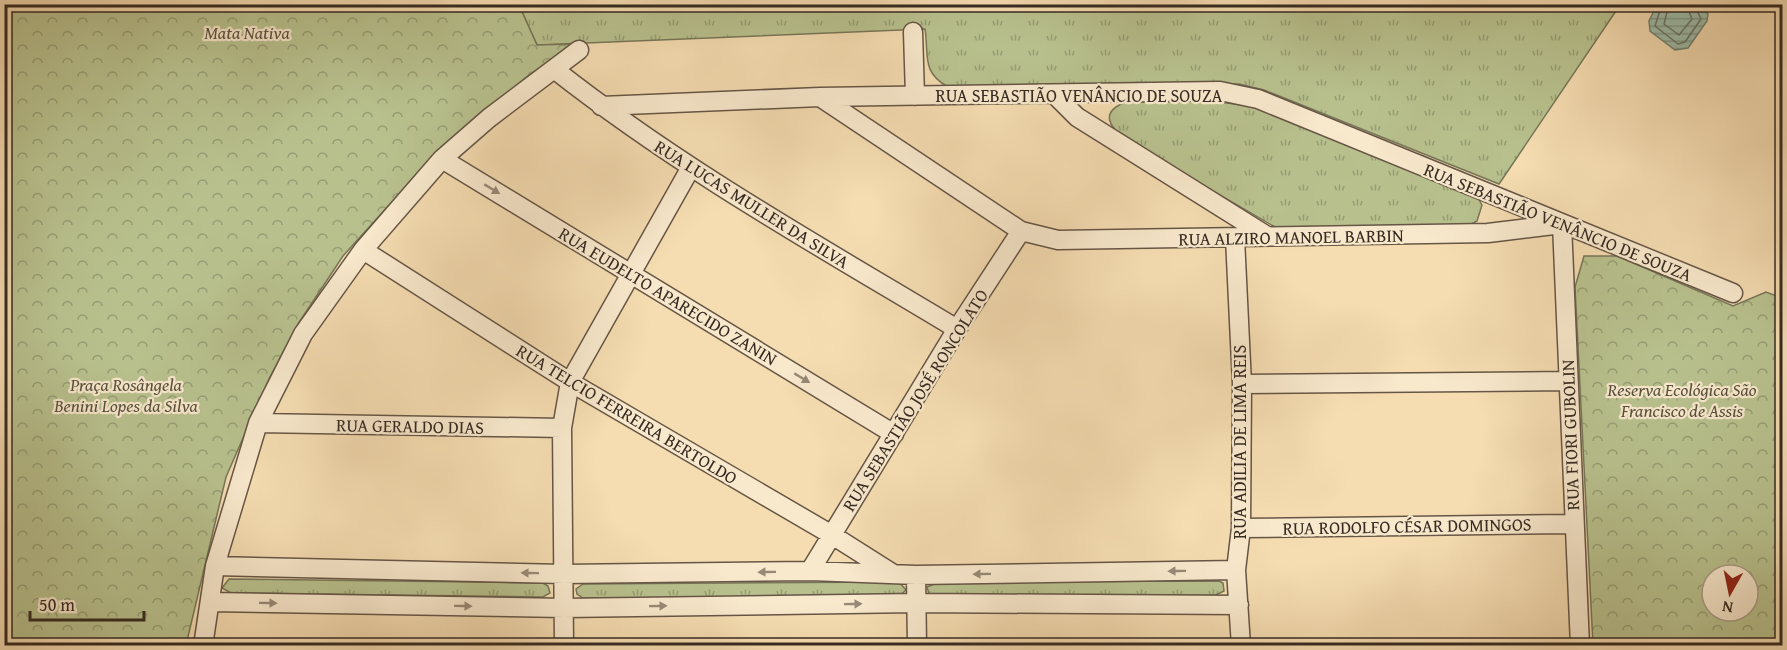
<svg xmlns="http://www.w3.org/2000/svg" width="1787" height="650" viewBox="0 0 1787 650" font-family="'Gentium Book Plus',serif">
	<defs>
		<pattern id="grass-tufts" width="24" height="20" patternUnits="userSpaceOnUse" patternTransform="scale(1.5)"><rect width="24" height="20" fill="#b8c18e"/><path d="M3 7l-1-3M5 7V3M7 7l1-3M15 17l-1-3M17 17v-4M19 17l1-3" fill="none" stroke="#969d74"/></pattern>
		<pattern id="forest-crowns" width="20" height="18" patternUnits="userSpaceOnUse" patternTransform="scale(1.5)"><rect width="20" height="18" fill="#b8c18e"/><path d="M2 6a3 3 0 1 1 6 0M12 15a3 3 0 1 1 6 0" fill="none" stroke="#969d74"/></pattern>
		<pattern id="water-rules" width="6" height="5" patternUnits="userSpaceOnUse" patternTransform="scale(1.5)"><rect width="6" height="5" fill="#9dbca9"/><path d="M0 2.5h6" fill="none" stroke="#819989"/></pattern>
	</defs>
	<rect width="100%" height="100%" fill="#f5dcb1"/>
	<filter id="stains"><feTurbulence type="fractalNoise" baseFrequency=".00333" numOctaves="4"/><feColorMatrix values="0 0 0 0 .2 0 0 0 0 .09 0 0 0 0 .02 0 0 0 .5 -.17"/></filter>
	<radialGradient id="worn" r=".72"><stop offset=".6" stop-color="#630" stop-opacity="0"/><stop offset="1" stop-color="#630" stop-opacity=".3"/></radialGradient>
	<!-- grass -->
	<path fill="url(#grass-tufts)" stroke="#777658" stroke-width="1.5" d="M519 5H1620L1499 184 1264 90 1239 84 948 87C921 72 929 55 925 29L537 45Z
		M1210 101 1252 106 1478 198 1482 205 1477 221 1468 226 1275 227 1127 141C1109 127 1099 112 1126 102Z
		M229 579 543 583 548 586 550 593 543 597 231 593 222 588Z
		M1219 581 1223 583 1224 591 1216 595 938 598 929 594 927 587 939 582Z
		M899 582 906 590 898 597 583 598 577 594 576 589 583 584Z"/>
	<!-- forest -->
	<path fill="url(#forest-crowns)" stroke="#777658" stroke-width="1.5" fill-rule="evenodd" d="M4 5H519L537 45 573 44 525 78 428 162 343 256 298 324 269 379 226 477 186 645H5Z
		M1584 256H1617L1733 306 1766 292 1782 298V645H1593L1575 287ZM1712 575H1748V611H1712Z"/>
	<!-- water -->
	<path fill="url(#water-rules)" stroke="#748273" stroke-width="1.5" d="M1657 5H1697L1708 14 1707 21 1688 48 1675 50 1650 31 1649 21Z"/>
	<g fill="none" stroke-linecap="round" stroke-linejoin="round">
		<!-- shore -->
		<path stroke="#6a7366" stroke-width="1.5" d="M1662 4 1655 26 1678 44 1685 42 1701 19 1694 4
			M1669 4 1664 24 1679 35 1692 19 1686 4"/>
		<!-- minor casing -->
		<g stroke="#665646" stroke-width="21">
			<path id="minor" d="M913 32 915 96
				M554 69C681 169 819 246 957 329
				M1054 94 1077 117 1267 236
				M820 97 1021 231 1058 240 1488 233 1562 224
				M601 106 820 97 1220 91 1258 99 1733 293
				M442 159 894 434
				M1562 224 1580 646
				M1235 238 1242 384 1241 528 1236 570 1241 646
				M363 250 570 382 832 535 892 573
				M1242 384 1568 381
				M258 423 562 428
				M1241 528 1574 524
				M215 566 564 574 810 571 916 575 1236 570
				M810 571 957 329 1021 231
				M916 575 917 646
				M210 602 564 608 916 603 1239 605
				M203 646 215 566 258 423 303 334 363 250 442 159 489 118 579 50
				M564 646 562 428 570 382 690 169"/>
		</g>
		<!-- minor -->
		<use href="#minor" stroke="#f8e8cc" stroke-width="18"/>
	</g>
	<!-- one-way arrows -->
	<defs><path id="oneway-solid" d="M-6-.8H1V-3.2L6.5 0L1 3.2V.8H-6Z" transform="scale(1.5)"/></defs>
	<g fill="#978977">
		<use href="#oneway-solid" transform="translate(492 189) rotate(31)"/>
		<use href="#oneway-solid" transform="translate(802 378) rotate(31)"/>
		<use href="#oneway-solid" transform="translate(1177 571) rotate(179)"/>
		<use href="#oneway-solid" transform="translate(767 572) rotate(179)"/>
		<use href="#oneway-solid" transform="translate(530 573) rotate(-179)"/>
		<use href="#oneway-solid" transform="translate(982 574) rotate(179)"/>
		<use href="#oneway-solid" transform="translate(268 603) rotate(1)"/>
		<use href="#oneway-solid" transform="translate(853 604) rotate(-1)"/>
		<use href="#oneway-solid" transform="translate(463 606) rotate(1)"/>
		<use href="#oneway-solid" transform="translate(658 606) rotate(-1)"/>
	</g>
	<g text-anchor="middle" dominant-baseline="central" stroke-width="4.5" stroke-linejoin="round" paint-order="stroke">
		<!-- park labels -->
		<g font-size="18" font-style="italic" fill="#56503d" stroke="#f8e8cc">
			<text x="247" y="32">Mata Nativa</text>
			<text x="126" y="384">Praça Rosângela<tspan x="126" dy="21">Benini Lopes da Silva</tspan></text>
			<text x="1682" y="389">Reserva Ecológica São<tspan x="1682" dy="21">Francisco de Assis</tspan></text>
		</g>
		<!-- street labels -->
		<g font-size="18" fill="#362a22" stroke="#f8e8cc">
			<text x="1079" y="95">RUA SEBASTIÃO VENÂNCIO DE SOUZA</text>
			<text transform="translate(752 204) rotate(32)">RUA LUCAS MULLER DA SILVA</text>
			<text transform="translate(1558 222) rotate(22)">RUA SEBASTIÃO VENÂNCIO DE SOUZA</text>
			<text transform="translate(1291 237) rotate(-1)">RUA ALZIRO MANOEL BARBIN</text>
			<text transform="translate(668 296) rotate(31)">RUA EUDELTO APARECIDO ZANIN</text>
			<text transform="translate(915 400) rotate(-58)">RUA SEBASTIÃO JOSÉ RONCOLATO</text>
			<text transform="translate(627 414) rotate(31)">RUA TELCIO FERREIRA BERTOLDO</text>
			<text transform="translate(410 426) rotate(1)">RUA GERALDO DIAS</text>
			<text transform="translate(1570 435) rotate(-92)">RUA FIORI GUBOLIN</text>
			<text transform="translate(1239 442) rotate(-90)">RUA ADILIA DE LIMA REIS</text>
			<text transform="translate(1407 526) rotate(-1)">RUA RODOLFO CÉSAR DOMINGOS</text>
		</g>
	</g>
	<!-- margin -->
	<rect width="1787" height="650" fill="none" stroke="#f5dcb1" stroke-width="24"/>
	<rect x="6" y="6" width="1775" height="638" fill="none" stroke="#362a22" stroke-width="3"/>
	<rect x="12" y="12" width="1763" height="626" fill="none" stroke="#362a22" stroke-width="1.5"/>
	<!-- north arrow -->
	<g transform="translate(1730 593) rotate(189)"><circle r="28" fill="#f8e8cc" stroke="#aa9c88" stroke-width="1.5"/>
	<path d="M0-4.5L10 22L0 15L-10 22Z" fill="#8f2418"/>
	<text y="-9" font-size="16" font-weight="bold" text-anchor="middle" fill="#362a22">N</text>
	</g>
	<!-- scale -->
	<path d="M30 611v9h114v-9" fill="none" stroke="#362a22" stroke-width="3"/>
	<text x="39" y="611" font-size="18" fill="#362a22" stroke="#f8e8cc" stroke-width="4.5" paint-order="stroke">50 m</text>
	<rect width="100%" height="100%" filter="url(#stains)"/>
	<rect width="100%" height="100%" fill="url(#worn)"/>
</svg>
